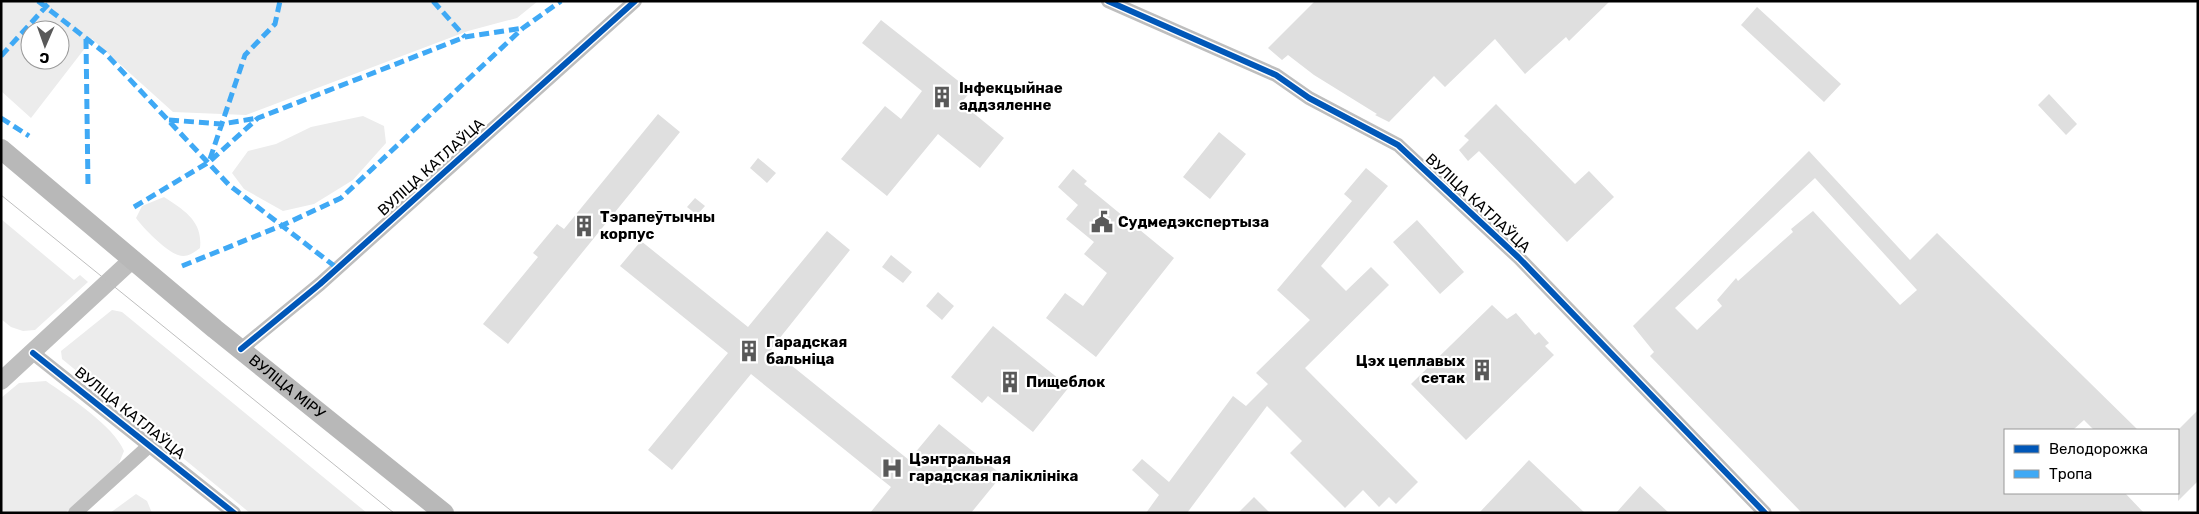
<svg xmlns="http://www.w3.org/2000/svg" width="2199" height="514" viewBox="0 0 2199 514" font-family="Rubik,sans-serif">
	<rect width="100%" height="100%" fill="#fff"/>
	<!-- green -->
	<path fill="#ececec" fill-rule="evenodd" d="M1 1H538L517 18 468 31 246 115 173 112 92 39 31 118 1 91ZM30 30H60V60H30Z
		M363 116 384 126 386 143 353 180 314 204 283 211 244 189 232 173 248 151 276 144 311 127Z
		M164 197C184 210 203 221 200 248 193 253 187 258 178 255 166 251 143 228 136 218L142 206Z
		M1 219 74 280 80 275 88 282 35 330 23 331 11 327 1 319Z
		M112 310 122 312 367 513H250L62 359 61 351Z
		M46 381C69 397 113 425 124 451L117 468 65 513H1V398L19 383Z
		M136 494 147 501 152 513H110Z"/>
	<!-- building -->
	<path fill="#dfdfdf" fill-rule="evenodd" d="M1315 1H1610L1569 41 1566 37 1525 74 1495 39 1445 87 1434 76 1389 122 1375 115 1377 114 1314 75 1288 55 1282 60 1268 48Z
		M1757 7 1841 84 1824 102 1741 25Z
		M881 20 971 91 961 103 1004 138 980 168 938 134 887 196 841 159 885 106 901 119 922 91 862 43Z
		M2049 94 2077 124 2066 135 2038 105Z
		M1496 104 1575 184 1589 171 1614 197 1567 242 1479 151 1468 161 1459 150 1469 140 1464 136Z
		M658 114 680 132 508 344 483 324 538 257 533 253 557 224 564 229Z
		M1219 132 1246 154 1210 199 1183 177Z
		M1809 151 1910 260 1937 233 2138 430H2094L2084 420 2073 430H2005V493H2125L2144 513H1802L1650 356 1654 352 1633 326ZM1815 178 1917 290 1900 305 1813 211 1791 229 1793 232 1738 281 1736 278 1717 300 1722 306 1697 330 1675 308Z
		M758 158 776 173 767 183 750 168Z
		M1366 168 1388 186 1321 266 1346 291 1371 267 1389 285 1305 368 1418 482 1396 504 1389 497 1379 507 1363 490 1345 508 1290 453 1302 441 1267 406 1187 513H1146L1159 495 1132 470 1142 459 1169 482 1233 396 1246 406 1268 384 1256 373 1310 320 1277 290 1352 201 1344 194Z
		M1073 169 1087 181 1084 184 1174 258 1096 357 1046 318 1065 293 1083 306 1107 273 1084 254 1094 242 1066 219 1078 205 1058 187Z
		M695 198 705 206 697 215 687 207Z
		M1417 220 1464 272 1440 294 1393 242Z
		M827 231 850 250 771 349 909 460 939 424 1002 475 971 513H870L891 487 751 374 672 470 648 450 728 353 620 266 641 241 748 327Z
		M891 255 912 272 903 283 882 267Z
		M938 292 954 306 942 320 926 306Z
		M1492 305 1507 319 1516 313 1535 335 1539 332 1549 343 1545 346 1554 355 1466 440 1411 384Z
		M993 326 1069 387 1033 432 988 396 982 403 951 377Z
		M2198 410V481L2178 501V430Z
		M1529 460 1585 513H1479Z
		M1640 486 1669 513H1616Z
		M1254 497 1270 513H1238Z"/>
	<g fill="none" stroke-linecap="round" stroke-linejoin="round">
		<!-- minor -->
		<path stroke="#bebebe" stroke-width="14" d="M1108 1 1276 75 1309 98 1398 145 1519 258 1765 513
			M241 349 320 284 635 1
			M33 353 234 513
			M75 513 150 445"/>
		<!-- tertiary -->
		<path stroke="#bebebe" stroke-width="18" d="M1 381 133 259"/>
		<!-- secondary -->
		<path stroke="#b8b8b8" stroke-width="20" id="s1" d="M1 149 215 329 444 513"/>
		<!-- tram -->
		<path stroke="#bebebe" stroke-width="1" d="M1 195 394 513"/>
		<!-- quiet -->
		<path stroke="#3fa9f5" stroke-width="5" stroke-dasharray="10 5" stroke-linecap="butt" d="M38 1 105 53 229 185 337 268
			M433 1 465 37
			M86 39 88 186
			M1 56 51 1
			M1 118 29 136
			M169 120 222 124 258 118
			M210 159 245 55 275 24 280 1
			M134 207 209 162 258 118 465 37 523 28
			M182 266 283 225 341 198 523 28 561 1"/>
		<!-- cycleway casing -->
		<g stroke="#fff" stroke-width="9">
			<path id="cycleway" d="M1108 1 1276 75 1309 98 1398 145 1519 258 1765 513
				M241 349 320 284 635 1
				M33 353 234 513"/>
		</g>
		<!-- cycleway -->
		<use href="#cycleway" stroke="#0057b8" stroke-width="6"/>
	</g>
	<!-- icons -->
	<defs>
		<g id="building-bare" transform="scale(1.725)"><path d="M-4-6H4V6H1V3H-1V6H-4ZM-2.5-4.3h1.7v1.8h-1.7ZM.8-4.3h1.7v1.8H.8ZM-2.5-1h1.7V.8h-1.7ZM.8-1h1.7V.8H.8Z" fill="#595959" stroke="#fff" stroke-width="2.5" paint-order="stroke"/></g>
		<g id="civic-bare" transform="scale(1.725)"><path d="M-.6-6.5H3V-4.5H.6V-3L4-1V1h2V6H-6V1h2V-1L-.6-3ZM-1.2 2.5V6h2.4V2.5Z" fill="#595959" stroke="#fff" stroke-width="2.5" paint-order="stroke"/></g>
		<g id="hospital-bare" transform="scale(1.725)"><path d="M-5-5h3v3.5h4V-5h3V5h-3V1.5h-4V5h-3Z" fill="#595959" stroke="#fff" stroke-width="2.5" paint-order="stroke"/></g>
	</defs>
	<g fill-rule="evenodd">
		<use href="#building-bare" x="942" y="97"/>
		<use href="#civic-bare" x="1102" y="222"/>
		<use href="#building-bare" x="584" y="226"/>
		<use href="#building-bare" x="749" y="351"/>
		<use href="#building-bare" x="1482" y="370"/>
		<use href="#building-bare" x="1010" y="382"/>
		<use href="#hospital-bare" x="892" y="468"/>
	</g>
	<g text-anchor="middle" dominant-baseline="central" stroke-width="4.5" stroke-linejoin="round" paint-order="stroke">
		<!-- poi labels -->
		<g font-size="15" font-weight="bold" fill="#000" stroke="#fff" text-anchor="start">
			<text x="959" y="88">Інфекцыйнае<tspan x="959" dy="17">аддзяленне</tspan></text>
			<text x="600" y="217">Тэрапеўтычны<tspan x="600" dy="17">корпус</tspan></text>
			<text x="1118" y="222">Судмедэкспертыза</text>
			<text x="766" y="342">Гарадская<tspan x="766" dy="17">бальніца</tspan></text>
			<text x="1465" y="361" text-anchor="end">Цэх цеплавых<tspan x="1465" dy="17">сетак</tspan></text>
			<text x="1026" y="382">Пищеблок</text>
			<text x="909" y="459">Цэнтральная<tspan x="909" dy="17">гарадская паліклініка</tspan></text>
		</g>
		<!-- street labels -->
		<g font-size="15" fill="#000" stroke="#fff">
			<text transform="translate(431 167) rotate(-42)">ВУЛІЦА КАТЛАЎЦА</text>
			<text transform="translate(1478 203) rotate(43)">ВУЛІЦА КАТЛАЎЦА</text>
			<text stroke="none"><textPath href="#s1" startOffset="372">ВУЛІЦА МІРУ</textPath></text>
			<text transform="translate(130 413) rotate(39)">ВУЛІЦА КАТЛАЎЦА</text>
		</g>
	</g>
	<!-- border -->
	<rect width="2199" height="514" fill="none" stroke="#000000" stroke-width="5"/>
	<!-- legend -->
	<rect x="2004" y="429" width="175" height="65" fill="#ffffff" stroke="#999999"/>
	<rect x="2014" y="445" width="25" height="8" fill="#0057b8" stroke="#999999"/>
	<text x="2049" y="454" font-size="15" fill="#000000">Велодорожка</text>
	<rect x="2014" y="470" width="25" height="8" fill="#3fa9f5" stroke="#999999"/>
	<text x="2049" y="479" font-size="15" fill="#000000">Тропа</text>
	<!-- north arrow -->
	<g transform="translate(45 45) rotate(182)"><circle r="24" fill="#ffffff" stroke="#999999"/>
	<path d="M0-4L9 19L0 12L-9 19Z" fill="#595959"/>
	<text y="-8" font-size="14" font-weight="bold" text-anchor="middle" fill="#000000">С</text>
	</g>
</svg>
